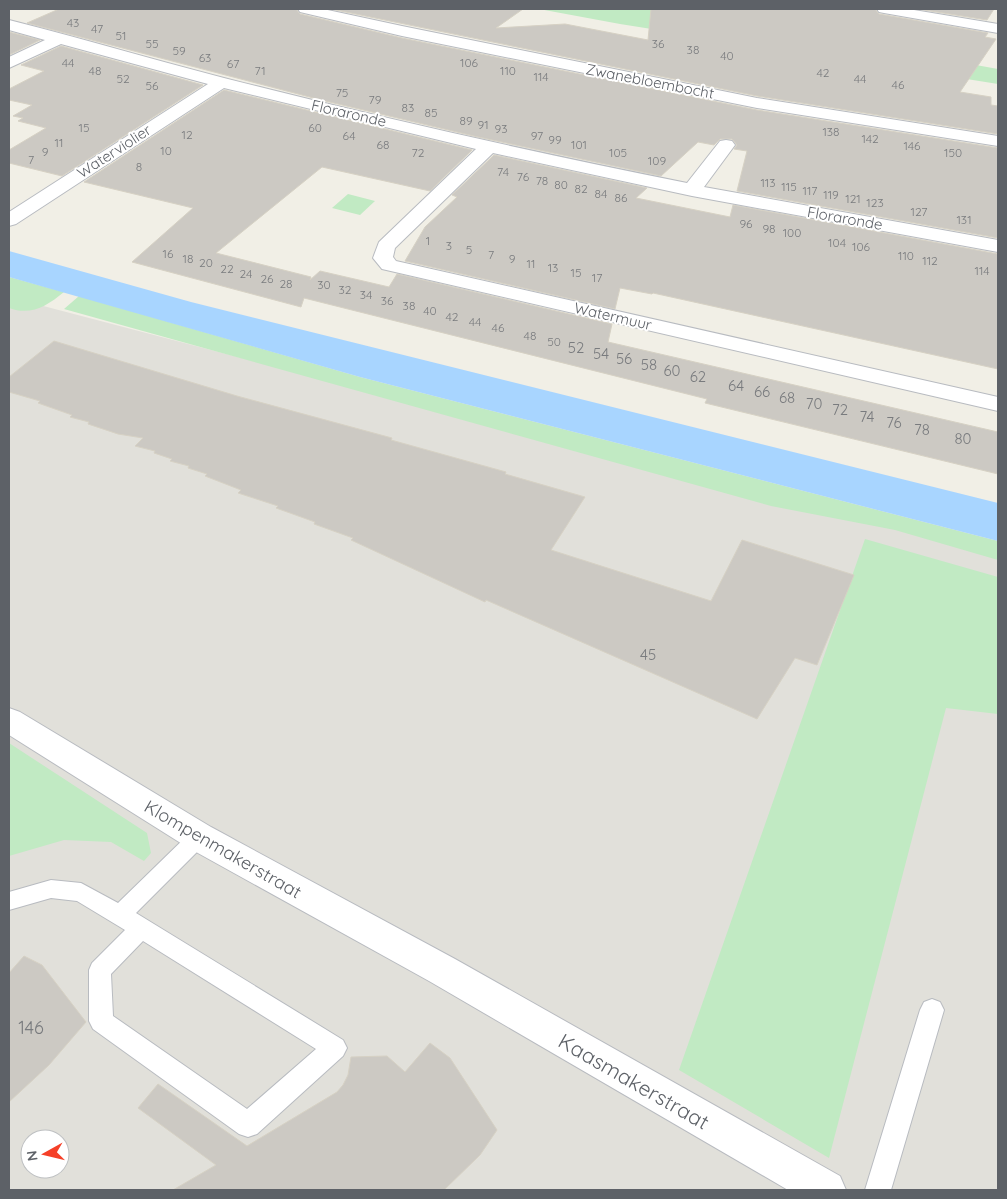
<svg xmlns="http://www.w3.org/2000/svg" width="1007" height="1199" viewBox="0 0 1007 1199" font-family="Quicksand,sans-serif">
	<rect width="100%" height="100%" fill="#f1efe6"/>
	<!-- industrial -->
	<path fill="#e1e0da" fill-rule="evenodd" d="M9 297 998 556V1190H9ZM30 1139H60V1169H30Z"/>
	<!-- green -->
	<path fill="#c1eac3" d="M539 9H712L705 16 998 69V84L620 24Z
		M348 194 375 201 360 215 332 208Z
		M9 277 64 292C47 306 31 316 9 308Z
		M79 296 360 377 998 541V560L895 530 771 506 64 309Z
		M865 539 998 577V714L946 708 829 1158 679 1070Z
		M9 743 147 833 151 853 144 861 111 842 64 840 9 856Z"/>
	<!-- water -->
	<path fill="#a8d5ff" d="M9 251 191 302 998 503V541L360 377 9 277Z"/>
	<!-- building -->
	<path fill="#ccc9c3" stroke="#d6d1c4" d="M59 9H296L300 14 402 38 757 110 998 148V238L737 191 747 151 734 149 737 145 732 139H720L714 145 698 142 661 176 478 137 321 100 27 23Z
		M331 9H523L496 28 565 24 648 40 651 9H875L879 14 988 33 985 37 996 39 960 92 991 97V105L998 106V134L757 96Z
		M918 9H994L987 20Z
		M9 32 40 40 9 55Z
		M61 46 203 85 62 176 9 163V150L46 128 18 121 23 118 13 116 32 105 9 100V89L44 71 21 65Z
		M224 90 472 150 430 191 322 167 216 253 311 277 310 280 320 271 389 287 397 274 612 324 608 342 998 432V474L705 403 707 399 304 298 301 307 132 262 193 208 84 182Z
		M494 155 647 188 636 198 730 217 733 205 998 254V369L653 293 652 294 620 288 615 309 405 261 425 227 457 197 452 195Z
		M54 341 237 396 392 438 391 440 506 472 505 474 585 497 551 550 711 601 742 540 854 575 817 665 795 658 757 719 486 600 485 602 351 540 353 538 314 524 315 522 276 508 278 506 238 493 241 490 205 476 207 474 188 468 189 466 170 461 172 459 154 453 155 451 135 446 143 438 118 434 88 424 89 422 70 417 72 415 38 403 40 401 9 392V377Z
		M24 956 42 965 86 1022 49 1065 9 1102V973Z
		M430 1043 450 1058 497 1130 480 1155 444 1190H173L216 1165 138 1108 158 1084 247 1146 337 1092 343 1085 348 1075 351 1057 387 1056 405 1072Z"/>
	<g fill="none" stroke-linecap="round" stroke-linejoin="round">
		<!-- lane casing -->
		<g stroke="#b8bbc0" stroke-width="2">
			<path id="lane" d="M199 828 206 831 209 837 206 843 136 913 343 1040 347 1048 343 1056 257 1134 248 1137 239 1134 93 1029 89 1021V970L92 963 125 930 77 901 51 898 9 910V892L51 880 81 883 118 903 192 831ZM143 941 316 1049 247 1109 113 1016 111 974Z
				M932 999 940 1002 944 1010 891 1190H865L920 1010 924 1002Z"/>
		</g>
		<!-- street casing -->
		<g stroke="#b8bbc0" stroke-width="2">
			<path id="street" d="M298 9H323L402 26 757 98 998 136V146L757 108 402 36 300 12Z
				M877 9H908L998 24V33L884 13 879 12Z
				M9 20C96 42 181 68 268 89 408 124 547 155 687 183L720 141 726 140 732 141 735 145 704 187 998 240V252L692 196 493 153 395 248 393 257 396 261 998 397V411L382 269 373 258 379 242 476 149 224 88 16 224 9 226V212L208 84 61 44 9 68V57L45 40 9 30Z
				M9 708 20 712 211 827 455 959 840 1176 846 1190H788L429 981 187 847 9 735Z"/>
		</g>
		<!-- lane -->
		<use href="#lane" fill="#fff" fill-rule="evenodd"/>
		<!-- street -->
		<use href="#street" fill="#fff" fill-rule="evenodd"/>
	</g>
	<g text-anchor="middle" dominant-baseline="central" stroke-width="4" stroke-linejoin="round" paint-order="stroke">
		<!-- far-number labels -->
		<g font-size="12" fill="#797b7e">
			<text x="73" y="22">43</text>
			<text x="97" y="28">47</text>
			<text x="121" y="35">51</text>
			<text x="152" y="43">55</text>
			<text x="658" y="43">36</text>
			<text x="693" y="49">38</text>
			<text x="179" y="50">59</text>
			<text x="727" y="55">40</text>
			<text x="205" y="57">63</text>
			<text x="68" y="62">44</text>
			<text x="469" y="62">106</text>
			<text x="233" y="63">67</text>
			<text x="95" y="70">48</text>
			<text x="260" y="70">71</text>
			<text x="508" y="70">110</text>
			<text x="823" y="72">42</text>
			<text x="541" y="76">114</text>
			<text x="123" y="78">52</text>
			<text x="860" y="78">44</text>
			<text x="898" y="84">46</text>
			<text x="152" y="85">56</text>
			<text x="342" y="92">75</text>
			<text x="375" y="99">79</text>
			<text x="408" y="107">83</text>
			<text x="431" y="112">85</text>
			<text x="466" y="120">89</text>
			<text x="483" y="124">91</text>
			<text x="84" y="127">15</text>
			<text x="315" y="127">60</text>
			<text x="501" y="128">93</text>
			<text x="831" y="131">138</text>
			<text x="187" y="134">12</text>
			<text x="349" y="135">64</text>
			<text x="537" y="135">97</text>
			<text x="870" y="138">142</text>
			<text x="555" y="139">99</text>
			<text x="59" y="142">11</text>
			<text x="383" y="144">68</text>
			<text x="579" y="144">101</text>
			<text x="912" y="145">146</text>
			<text x="166" y="150">10</text>
			<text x="45" y="151">9</text>
			<text x="418" y="152">72</text>
			<text x="618" y="152">105</text>
			<text x="953" y="152">150</text>
			<text x="31" y="159">7</text>
			<text x="657" y="160">109</text>
			<text x="139" y="166">8</text>
			<text x="503" y="171">74</text>
			<text x="523" y="176">76</text>
			<text x="542" y="180">78</text>
			<text x="768" y="182">113</text>
			<text x="561" y="184">80</text>
			<text x="789" y="186">115</text>
			<text x="581" y="188">82</text>
			<text x="810" y="190">117</text>
			<text x="601" y="193">84</text>
			<text x="831" y="194">119</text>
			<text x="621" y="197">86</text>
			<text x="853" y="198">121</text>
			<text x="875" y="202">123</text>
			<text x="919" y="211">127</text>
			<text x="964" y="219">131</text>
			<text x="746" y="223">96</text>
			<text x="769" y="228">98</text>
			<text x="792" y="232">100</text>
			<text x="428" y="240">1</text>
			<text x="837" y="242">104</text>
			<text x="449" y="245">3</text>
			<text x="861" y="246">106</text>
			<text x="469" y="249">5</text>
			<text x="168" y="253">16</text>
			<text x="491" y="254">7</text>
			<text x="906" y="255">110</text>
			<text x="188" y="258">18</text>
			<text x="512" y="258">9</text>
			<text x="930" y="260">112</text>
			<text x="206" y="262">20</text>
			<text x="531" y="263">11</text>
			<text x="553" y="267">13</text>
			<text x="227" y="268">22</text>
			<text x="982" y="270">114</text>
			<text x="576" y="272">15</text>
			<text x="246" y="273">24</text>
			<text x="597" y="277">17</text>
			<text x="267" y="278">26</text>
			<text x="286" y="283">28</text>
			<text x="324" y="284">30</text>
			<text x="345" y="289">32</text>
			<text x="366" y="294">34</text>
			<text x="387" y="300">36</text>
			<text x="409" y="305">38</text>
			<text x="430" y="310">40</text>
			<text x="452" y="316">42</text>
			<text x="475" y="321">44</text>
			<text x="498" y="327">46</text>
			<text x="530" y="335">48</text>
			<text x="554" y="341">50</text>
		</g>
		<!-- far-street labels -->
		<g font-size="15" fill="#5d6167" stroke="#fff">
			<text transform="translate(650 81) rotate(11)">Zwanebloembocht</text>
			<text transform="translate(349 113) rotate(13)">Floraronde</text>
			<text transform="translate(114 151) rotate(-33)">Waterviolier</text>
			<text transform="translate(845 218) rotate(10)">Floraronde</text>
			<text transform="translate(613 316) rotate(13)">Watermuur</text>
		</g>
		<!-- number labels -->
		<g font-size="15" fill="#797b7e">
			<text x="576" y="347">52</text>
			<text x="601" y="353">54</text>
			<text x="624" y="358">56</text>
			<text x="649" y="364">58</text>
			<text x="672" y="370">60</text>
			<text x="698" y="376">62</text>
			<text x="736" y="385">64</text>
			<text x="762" y="391">66</text>
			<text x="787" y="397">68</text>
			<text x="814" y="403">70</text>
			<text x="840" y="409">72</text>
			<text x="867" y="416">74</text>
			<text x="894" y="422">76</text>
			<text x="922" y="429">78</text>
			<text x="963" y="438">80</text>
			<text x="648" y="654">45</text>
		</g>
		<!-- street labels -->
		<g font-size="18" fill="#5d6167" stroke="#fff">
			<text transform="translate(223 849) rotate(30)">Klompenmakerstraat</text>
		</g>
		<!-- near-number labels -->
		<g font-size="18" fill="#797b7e">
			<text x="31" y="1027">146</text>
		</g>
		<!-- near-street labels -->
		<g font-size="21" fill="#5d6167" stroke="#fff">
			<text transform="translate(634 1081) rotate(30)">Kaasmakerstraat</text>
		</g>
	</g>
	<!-- border -->
	<rect width="1007" height="1199" fill="none" stroke="#5d6167" stroke-width="20"/>
	<!-- north arrow -->
	<g transform="translate(45 1154) rotate(262)"><circle r="24" fill="#ffffff" stroke="#bec0c2"/>
	<path d="M0-4L9 19L0 12L-9 19Z" fill="#f54028"/>
	<text y="-8" font-size="14" font-weight="bold" text-anchor="middle" fill="#5d6167">N</text>
	</g>
</svg>
